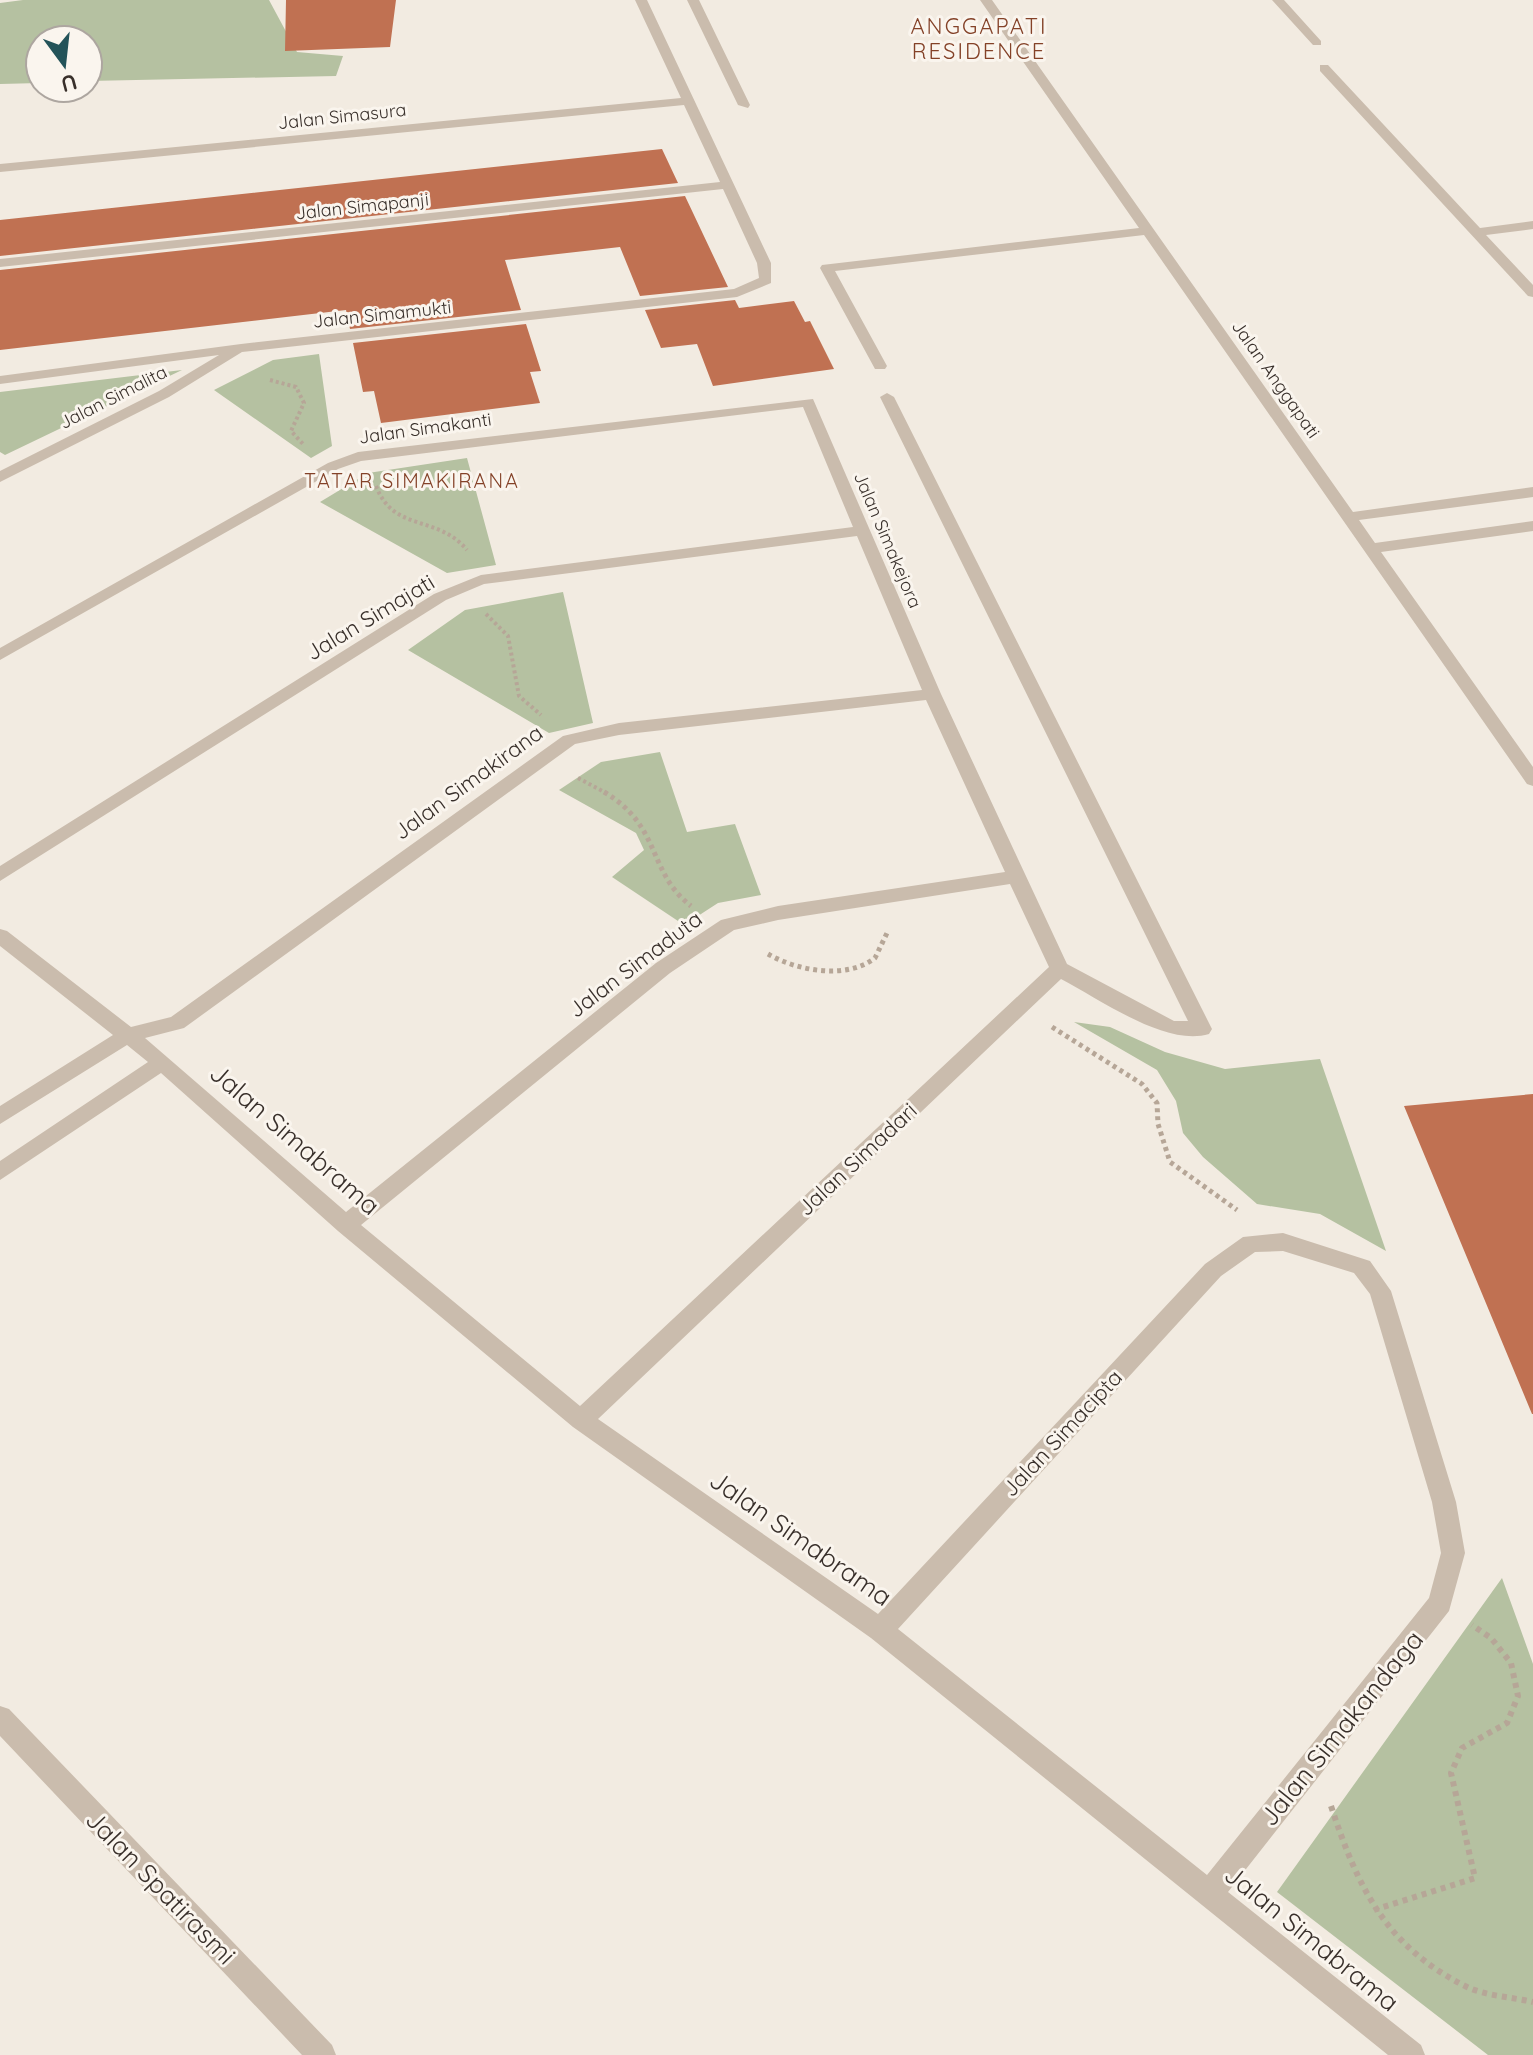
<svg xmlns="http://www.w3.org/2000/svg" width="1533" height="2055" viewBox="0 0 1533 2055" font-family="Quicksand,sans-serif">
	<rect width="100%" height="100%" fill="#f2ebe1"/>
	<!-- green -->
	<path fill="#b5c1a1" d="M23 0H269L297 52 343 56 336 76 88 81V40H40V83L0 84V3Z
		M319 354 332 446 311 458 214 390 273 360Z
		M182 370 5 455 0 452V392Z
		M467 458 496 565 447 573 320 502 368 473Z
		M563 592 593 723 549 733 408 650 465 610Z
		M660 752 687 832 735 824 761 895 718 903 684 925 612 877 644 850 636 833 559 790 601 762Z
		M1074 1022 1110 1027 1165 1052 1225 1069 1320 1059 1386 1251 1320 1214 1257 1204 1203 1157 1183 1133 1176 1101 1157 1070Z
		M1502 1578 1533 1664V2055H1488L1277 1892Z"/>
	<!-- building -->
	<path fill="#c07152" d="M286 0H396L390 47 285 51Z
		M662 149 678 183 0 256V220Z
		M685 196 728 287 640 296 620 247 505 260 521 310 350 329 346 310 0 350V270Z
		M735 300 739 308 794 301 805 322 810 321 834 369 713 386 697 344 661 348 645 310Z
		M526 324 541 371 530 372 540 403 381 423 374 391 363 392 353 343Z
		M1533 1094V1414H1532L1404 1106Z"/>
	<g fill="none" stroke-linecap="round" stroke-linejoin="round">
		<!-- path-far2 -->
		<path stroke="#b6a697" stroke-width="4" stroke-dasharray="3 3" stroke-linecap="butt" d="M270 380 296 387 304 403 291 431 303 444
			M376 486C394 533 437 514 467 550
			M486 614 508 636 519 696 541 715
			M578 778 608 794"/>
		<!-- path-far1 -->
		<path stroke="#b6a697" stroke-width="5" stroke-dasharray="4 4" stroke-linecap="butt" d="M604 792C662 826 647 872 691 906
			M768 954C798 971 846 980 875 958L887 933
			M1052 1027 1142 1084 1157 1103 1158 1124 1170 1162 1237 1210"/>
		<!-- path -->
		<path stroke="#b6a697" stroke-width="6" stroke-dasharray="5 5" stroke-linecap="butt" d="M1331 1806C1358 1888 1386 1947 1467 1987 1486 1996 1512 1997 1533 2002
			M1374 1910 1475 1878 1451 1773 1462 1748 1507 1723 1518 1696 1511 1663 1491 1638 1472 1625"/>
		<!-- minor -->
		<path fill="#cabcad" fill-rule="evenodd" d="M635 0H647L771 263V283L737 297 242 352 169 397 0 482V471L159 391 219 355 0 384V376L241 344 734 289 759 278 757 263 723 189 0 267V259L720 182 684 105 0 172V164L681 98Z
			M687 0H699L750 105 748 108 738 105Z
			M980 0H992L1353 512 1533 487V497L1359 520 1375 543 1533 521V531L1381 552 1533 767V786L1527 784 1144 235 835 271 887 366 885 369H875L820 268 822 265 1139 228Z
			M1272 0H1284L1321 41V45H1313Z
			M1320 65H1328L1480 228 1533 221V229L1486 235 1533 285V297L1528 296 1320 71Z
			M887 393 894 397 1212 1029 1209 1034C1165 1047 1100 999 1061 979L598 1419 878 1614 1205 1264 1243 1237 1283 1233 1370 1261 1391 1291 1456 1502 1465 1553 1449 1611 1228 1892 1421 2045 1425 2055H1388L871 1638 573 1427 338 1231 161 1073 0 1180V1161L148 1062 127 1045 0 1124V1106L113 1035 0 946V929L7 931 131 1027 171 1017 563 736 619 723 922 690 857 536 484 584 446 600 0 881V866L434 594 481 575 853 527 803 407 361 461 338 469 0 660V648L328 463 358 452 813 399 941 694 1067 964 1174 1021H1188L880 397ZM926 700 1005 872 778 906 721 920 656 963 346 1212 145 1038 184 1028 575 744 619 735ZM1010 884 1049 967 580 1406 361 1225 670 973 734 930 778 920ZM1283 1251 1354 1273 1370 1294 1432 1502 1441 1553 1429 1598 1207 1875 898 1629 1221 1276 1255 1252Z
			M0 1706 9 1709 332 2045 336 2055H302L0 1736Z"/>
	</g>
	<g text-anchor="middle" dominant-baseline="central" stroke-width="6" stroke-linejoin="round" paint-order="stroke">
		<!-- far-street labels -->
		<g font-size="18" fill="#39302b" stroke="#faf5ee">
			<text transform="translate(342 116) rotate(-6)">Jalan Simasura</text>
			<text transform="translate(362 206) rotate(-6)">Jalan Simapanji</text>
			<text transform="translate(382 314) rotate(-6)">Jalan Simamukti</text>
			<text transform="translate(1276 379) rotate(55)">Jalan Anggapati</text>
			<text transform="translate(113 397) rotate(-27)">Jalan Simalita</text>
			<text transform="translate(425 428) rotate(-8)">Jalan Simakanti</text>
			<text transform="translate(888 540) rotate(67)">Jalan Simakejora</text>
		</g>
		<!-- far-neighbourhood labels -->
		<g font-size="20" letter-spacing="2" fill="#844228" stroke="#faf5ee">
			<text x="412" y="480">TATAR SIMAKIRANA</text>
		</g>
		<!-- far-quarter labels -->
		<g font-size="22" letter-spacing="2" fill="#844228" stroke="#faf5ee">
			<text x="979" y="26">ANGGAPATI<tspan x="979" dy="25">RESIDENCE</tspan></text>
		</g>
		<!-- street labels -->
		<g font-size="22" fill="#39302b" stroke="#faf5ee">
			<text transform="translate(370 617) rotate(-31)">Jalan Simajati</text>
			<text transform="translate(468 782) rotate(-36)">Jalan Simakirana</text>
			<text transform="translate(635 964) rotate(-37)">Jalan Simaduta</text>
			<text transform="translate(857 1159) rotate(-43)">Jalan Simadari</text>
			<text transform="translate(1062 1433) rotate(-47)">Jalan Simacipta</text>
		</g>
		<!-- near-street labels -->
		<g font-size="26" fill="#39302b" stroke="#faf5ee">
			<text transform="translate(295 1139) rotate(41)">Jalan Simabrama</text>
			<text transform="translate(801 1538) rotate(35)">Jalan Simabrama</text>
			<text transform="translate(1341 1728) rotate(-51)">Jalan Simakandaga</text>
			<text transform="translate(161 1887) rotate(46)">Jalan Spatirasmi</text>
			<text transform="translate(1312 1938) rotate(39)">Jalan Simabrama</text>
		</g>
	</g>
	<!-- north arrow -->
	<g transform="translate(64 64) rotate(165)"><circle r="38" fill="#faf5ee" stroke="#ada6a0" stroke-width="2"/>
	<path d="M0-6L14 30L0 20L-14 30Z" fill="#235359"/>
	<text y="-12" font-size="22" font-weight="bold" text-anchor="middle" fill="#39302b">U</text>
	</g>
</svg>
